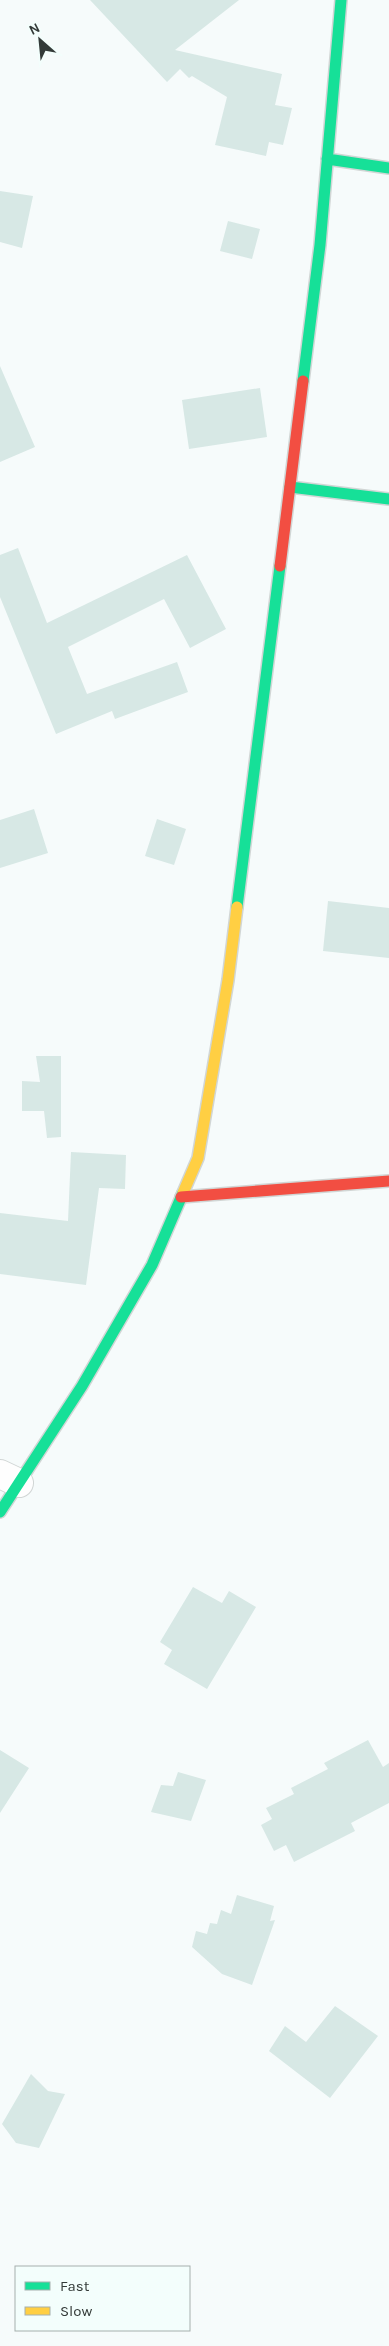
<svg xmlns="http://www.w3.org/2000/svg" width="389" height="2346" viewBox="0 0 389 2346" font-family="Karla,sans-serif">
	<rect width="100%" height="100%" fill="#f6fbfb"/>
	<!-- building -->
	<path fill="#d7e8e5" d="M90 0H239L175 50 282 74 275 105 292 108 283 145 269 142 266 156 215 145 227 97 192 76 189 78 180 69 167 82Z
		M0 191 33 196 22 248 0 242Z
		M228 221 260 229 252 259 220 251Z
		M0 366 35 447 0 462Z
		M260 388 267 437 189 449 182 400Z
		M18 548 47 623 187 555 226 629 190 648 164 599 68 647 87 694 177 662 188 692 115 719 112 711 56 734 0 597V555Z
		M34 809 48 853 0 868V820Z
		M157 819 186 829 174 865 145 856Z
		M328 901 389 908V958L323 951Z
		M36 1056H61V1137L47 1138 44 1111H22V1081L40 1082Z
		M71 1152 126 1155 125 1189 99 1188 86 1285 0 1274V1213L68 1221Z
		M193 1587 222 1603 229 1591 256 1607 207 1689 164 1664 172 1650 160 1642Z
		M368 1740 383 1767 389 1763V1803L351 1823 355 1831 294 1862 286 1845 274 1851 261 1825 272 1819 266 1808 294 1794 291 1788 328 1769 324 1763Z
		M0 1750 29 1768 0 1813Z
		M178 1772 206 1780 191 1821 151 1812 161 1785 173 1786Z
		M237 1895 274 1906 270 1921 275 1920 252 1985 222 1974 192 1947 196 1931 207 1934 210 1923 217 1924 221 1910 231 1914Z
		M335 2006 378 2036 330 2098 269 2051 285 2026 306 2042Z
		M31 2074 48 2091 65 2094 39 2148 16 2143 2 2124Z"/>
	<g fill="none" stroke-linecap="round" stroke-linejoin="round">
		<!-- street casing -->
		<g stroke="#d1d6d5" stroke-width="30">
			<path id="street" d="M0 1474 19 1483"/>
		</g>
		<!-- fast casing -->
		<g stroke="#d1d6d5" stroke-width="14">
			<path id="fast" d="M327 159 389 168
				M303 381 320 245 341 0
				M290 487 389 499
				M237 907 280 566
				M0 1512 82 1386 152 1265 183 1193"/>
		</g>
		<!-- slow casing -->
		<g stroke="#d1d6d5" stroke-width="14">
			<path id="slow" d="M183 1193 198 1158 228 980 237 907"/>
		</g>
		<!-- jam casing -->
		<g stroke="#d1d6d5" stroke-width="14">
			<path id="jam" d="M280 566 303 381
				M181 1197 389 1181"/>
		</g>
		<!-- street -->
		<use href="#street" stroke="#fefefe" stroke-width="28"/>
		<!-- fast -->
		<use href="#fast" stroke="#16e098" stroke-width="11"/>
		<!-- slow -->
		<use href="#slow" stroke="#ffcf43" stroke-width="11"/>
		<!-- jam -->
		<use href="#jam" stroke="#f24e42" stroke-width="11"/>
	</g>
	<!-- legend -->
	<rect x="15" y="2266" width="175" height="65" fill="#f3fefc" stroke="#a6b0ae"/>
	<rect x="25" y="2282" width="25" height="8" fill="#16e098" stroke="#a6b0ae"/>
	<text x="60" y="2291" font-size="15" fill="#333a38">Fast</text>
	<rect x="25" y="2307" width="25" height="8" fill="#ffcf43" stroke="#a6b0ae"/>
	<text x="60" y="2316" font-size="15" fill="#333a38">Slow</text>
	<!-- north arrow -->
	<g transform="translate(40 40) rotate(333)" stroke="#f3fefc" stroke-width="4" paint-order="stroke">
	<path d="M0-4L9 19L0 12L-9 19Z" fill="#333a38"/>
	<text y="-8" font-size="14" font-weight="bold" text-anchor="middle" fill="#333a38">N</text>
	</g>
</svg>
